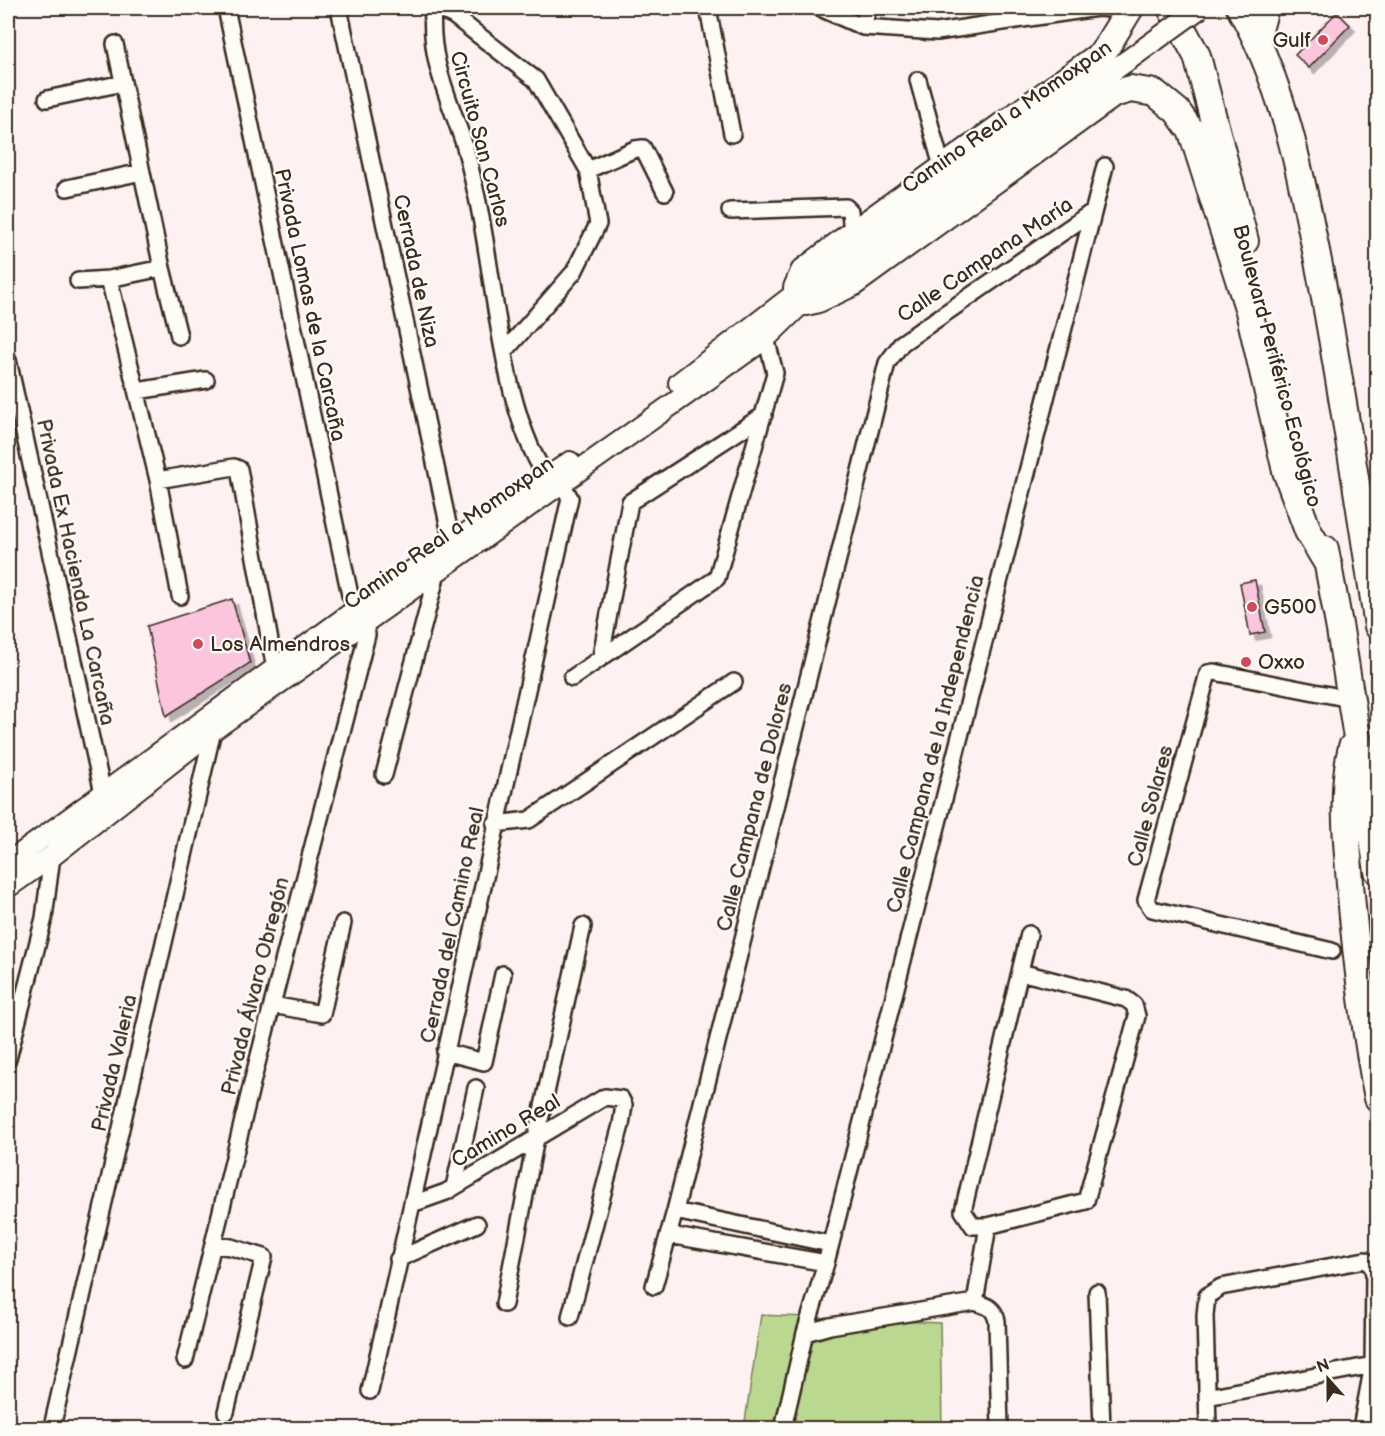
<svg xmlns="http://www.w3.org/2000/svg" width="1385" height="1436" viewBox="0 0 1385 1436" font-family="'Balsamiq Sans',sans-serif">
	<defs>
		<filter id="shadow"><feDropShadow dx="5.5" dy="5.5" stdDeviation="0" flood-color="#0004"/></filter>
	</defs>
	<rect width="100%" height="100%" fill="#fdf1f2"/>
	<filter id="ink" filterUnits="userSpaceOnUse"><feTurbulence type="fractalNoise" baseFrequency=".0167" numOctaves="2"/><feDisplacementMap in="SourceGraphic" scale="12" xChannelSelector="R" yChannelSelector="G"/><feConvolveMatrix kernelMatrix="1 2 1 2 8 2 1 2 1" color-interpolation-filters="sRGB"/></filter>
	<g filter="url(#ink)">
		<!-- green -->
		<path fill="#bad890" stroke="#7a8157" stroke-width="1.5" d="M761 1315 940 1323 942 1428H744Z"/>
		<!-- building -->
		<path fill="#fbc5de" stroke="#3b2a1e" stroke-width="1.5" filter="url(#shadow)" d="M1337 12 1350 25 1309 68 1295 55Z
			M1255 580 1265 632 1250 635 1240 583Z
			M232 599 250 663 166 716 147 626Z"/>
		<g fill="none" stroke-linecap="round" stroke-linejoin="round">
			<!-- minor casing -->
			<g stroke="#3b2a1e" stroke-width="20">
				<path id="minor" d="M226 8 350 595 357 609
					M339 8 452 543
					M433 8C429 62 448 94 464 144 469 160 472 177 476 193 496 279 500 417 553 486
					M437 8 454 16 536 80 588 170 598 224 574 272 505 351
					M708 8 732 134
					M820 8 863 27 937 32 1097 8 1129 10
					M863 27 868 8
					M115 44 162 268 179 336
					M918 80 942 167
					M47 99 123 83
					M588 170 635 149 643 148 665 192
					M67 188 142 172
					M730 211 846 207 850 211 852 235
					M109 279 158 480 180 596
					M78 281 109 279 162 268
					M8 360 103 793
					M137 391 206 380
					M158 480 234 467 239 469 275 669
					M601 656 630 502 764 415
					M572 678 717 578 775 373 766 338 760 330
					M384 775 435 581 433 574
					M495 824 529 820 734 682
					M1332 951 1152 909 1146 900 1208 673 1214 672 1350 699
					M272 1005 322 1014 343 923
					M445 1052 484 1062 503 974
					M8 1059 44 918 52 856
					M454 1187 476 1088
					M412 1204 446 1192 605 1097 621 1099 624 1105 621 1125 570 1317
					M675 1211 830 1244
					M988 1226 1086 1201 1137 1016 1134 1005 1126 999 1020 972
					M669 1235 826 1263
					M213 1245 231 1247 264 1257 226 1412
					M398 1259 477 1224
					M654 1286 675 1211 887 363 902 343 1092 212
					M1097 1292 1102 1428
					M975 1302 988 1226H973L963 1211 1029 934
					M504 1304 536 1138 583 926
					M805 1333 830 1326 975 1302C987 1306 994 1307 997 1321L1000 1428
					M185 1360 252 1083 367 635 365 622
					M370 1391 570 498 557 474
					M1207 1397 1373 1365
					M52 1427 214 726
					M783 1428 805 1333 826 1263 1105 166
					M1208 1428 1205 1315 1207 1296 1221 1287 1365 1260 1372 1266 1374 1274 1373 1365 1361 1428"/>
			</g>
			<!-- tertiary casing -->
			<g stroke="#3b2a1e" stroke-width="24">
				<path id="tertiary" d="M842 266 819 288V296L815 303 806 305 798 302 796 294 800 285 813 284 842 266 1128 60
					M679 383 791 297
					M8 863 357 609 570 462
					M8 887 52 856 213 730 766 338 801 304"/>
			</g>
			<!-- trunk casing -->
			<g stroke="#3b2a1e" stroke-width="30">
				<path id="trunk" d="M1171 8 1197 56 1245 241
					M1240 8C1286 88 1302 182 1320 271 1342 389 1360 507 1378 626
					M1257 37 1265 8
					M797 288 804 272 852 235 1102 54 1130 8
					M818 299 852 283 1113 94 1131 89 1155 93 1177 111 1192 132 1249 311 1286 471 1308 531 1329 566
					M1325 549 1340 630 1378 871
					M1352 747C1341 791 1347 838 1350 884 1356 955 1364 1027 1378 1098"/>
			</g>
			<!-- minor -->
			<use href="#minor" stroke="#fdfcf7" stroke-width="15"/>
			<!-- tertiary -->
			<use href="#tertiary" stroke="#fdfcf7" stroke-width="20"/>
			<!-- trunk -->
			<use href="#trunk" stroke="#fdfcf7" stroke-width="26"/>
			<!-- tertiary-bridge casing -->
			<g stroke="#3b2a1e" stroke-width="24" stroke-linecap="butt">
				<path id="tertiary-bridge" d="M1128 60 1200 8"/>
			</g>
			<!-- tertiary-bridge -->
			<use href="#tertiary-bridge" stroke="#fdfcf7" stroke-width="20"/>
		</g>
	</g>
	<!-- markers -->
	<g fill="#d1495b" stroke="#fdfcf7" stroke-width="2">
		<circle cx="1323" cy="40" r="6"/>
		<circle cx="1252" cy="607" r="6"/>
		<circle cx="198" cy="644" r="6"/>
		<circle cx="1246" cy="662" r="6"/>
	</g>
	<g text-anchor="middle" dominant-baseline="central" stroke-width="4.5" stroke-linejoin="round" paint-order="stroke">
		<!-- poi labels -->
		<g font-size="21" fill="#3b2a1e" stroke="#fdfcf7" text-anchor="start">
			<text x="1311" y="40" text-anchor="end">Gulf</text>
			<text x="1264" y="607">G500</text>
			<text x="210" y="644">Los Almendros</text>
			<text x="1258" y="662">Oxxo</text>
		</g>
		<!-- street labels -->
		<g font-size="21" fill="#3b2a1e" stroke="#fdfcf7">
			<text transform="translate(1007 117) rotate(-35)">Camino Real a Momoxpan</text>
			<text transform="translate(480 139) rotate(75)">Circuito San Carlos</text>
			<text transform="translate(985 260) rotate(-34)">Calle Campana María</text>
			<text transform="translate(416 271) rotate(78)">Cerrada de Niza</text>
			<text transform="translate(310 305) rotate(78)">Privada Lomas de la Carcaña</text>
			<text transform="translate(1277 366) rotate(75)">Boulevard Periférico Ecológico</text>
			<text transform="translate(449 533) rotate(-35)">Camino Real a Momoxpan</text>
			<text transform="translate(76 572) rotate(78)">Privada Ex Hacienda La Carcaña</text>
			<text transform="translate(935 744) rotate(-76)">Calle Campana de la Independencia</text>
			<text transform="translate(1150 806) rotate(-75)">Calle Solares</text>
			<text transform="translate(754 807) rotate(-76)">Calle Campana de Dolores</text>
			<text transform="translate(452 925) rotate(-78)">Cerrada del Camino Real</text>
			<text transform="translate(255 986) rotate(-76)">Privada Álvaro Obregón</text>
			<text transform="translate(114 1063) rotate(-77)">Privada Valeria</text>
			<text transform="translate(506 1131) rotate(-31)">Camino Real</text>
		</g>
	</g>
	<!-- margin -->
	<rect width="1385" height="1436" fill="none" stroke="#fdfcf7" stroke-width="30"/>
	<rect x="15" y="15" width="1355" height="1406" fill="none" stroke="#3b2a1e" stroke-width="2" filter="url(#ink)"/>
	<!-- north arrow -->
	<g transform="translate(1328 1379) rotate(339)" stroke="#fdfcf7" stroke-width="4.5" paint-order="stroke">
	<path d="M0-4.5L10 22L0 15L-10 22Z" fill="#3b2a1e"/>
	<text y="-9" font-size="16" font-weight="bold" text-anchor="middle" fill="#3b2a1e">N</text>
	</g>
</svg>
